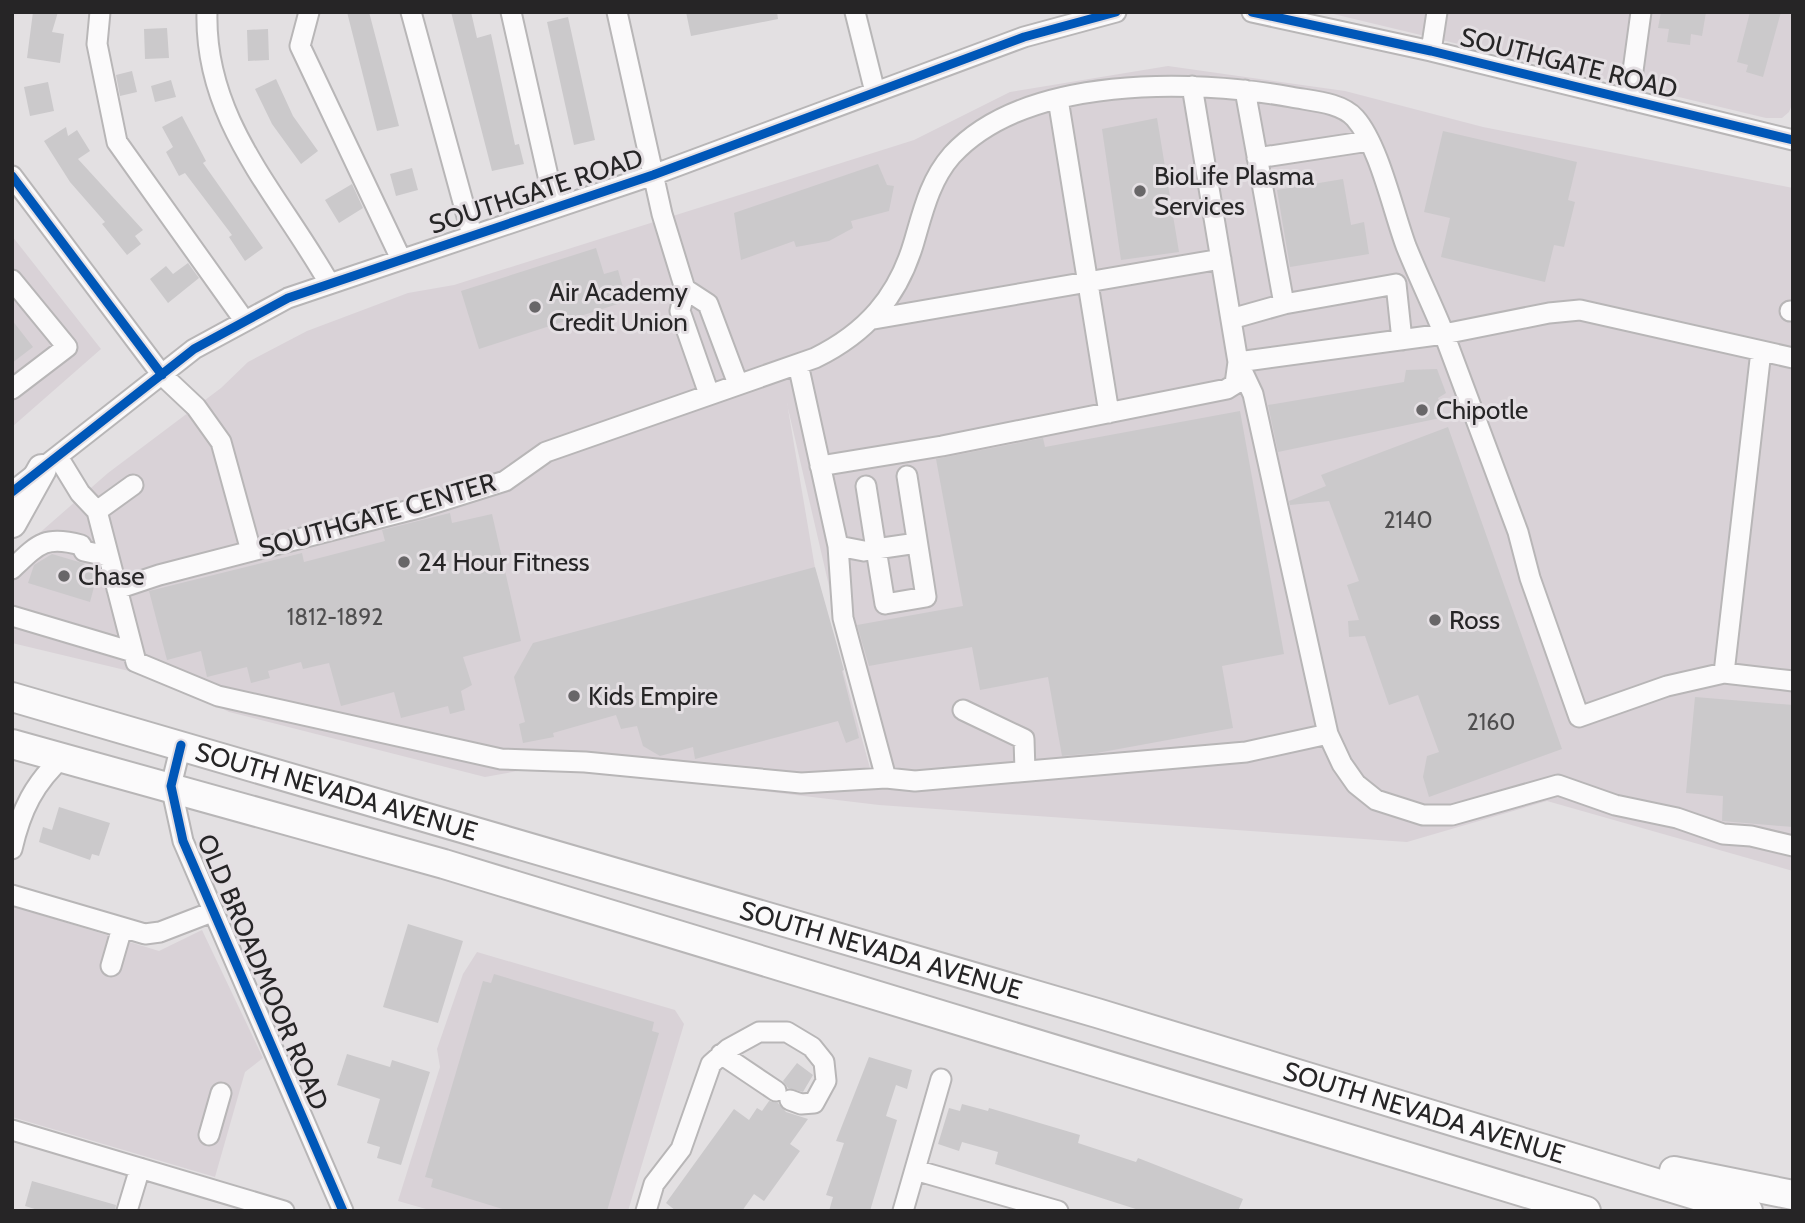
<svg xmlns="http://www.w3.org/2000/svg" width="1805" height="1223" viewBox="0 0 1805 1223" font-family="Cabin,sans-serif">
	<rect width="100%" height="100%" fill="#e3e0e2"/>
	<!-- built -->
	<path fill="#d9d2d7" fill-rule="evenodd" d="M1325 12H1793V102L1789 112 1782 118H1766Z
		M1168 66 1345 91 1483 127 1793 188V871L1547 801 1407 842 879 805 605 772 523 770 485 777 229 712 189 691 150 676 12 643V557L108 473 221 388 248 362 307 331 408 293 454 285 914 140 1010 92ZM787 403V404L876 790 815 568Z
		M12 236 101 349 12 427Z
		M12 906 159 951 202 930 263 1058 245 1072 215 1177 12 1117Z
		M477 952 675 1010 684 1024 628 1211H433L398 1201 440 1067 437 1049 463 974Z"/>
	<!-- building -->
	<path fill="#cbc9cb" d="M33 12H58L52 32 64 34 60 63 27 58Z
		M347 12H369L399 126 377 131Z
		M451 12H471L477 38 491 34 515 145 519 144 524 164 492 171Z
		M686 12H777L778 19 691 36Z
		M1661 12H1706L1702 36 1691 34 1690 45 1667 42 1669 29 1658 28Z
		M1750 12H1781L1763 77 1746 72 1748 65 1737 62Z
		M568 17 595 140 574 145 547 22Z
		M167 28 169 58 145 59 144 29Z
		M268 29 269 60 248 61 247 30Z
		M132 71 137 92 120 96 116 75Z
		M276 79 293 116 318 151 301 164 272 124 255 89Z
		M171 80 176 97 155 102 151 86Z
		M48 82 54 111 30 116 24 87Z
		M182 116 206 161 203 163 263 248 245 261 229 237 232 235 185 173 179 176 166 152 173 147 162 127Z
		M1157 118 1179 252 1121 260 1102 129Z
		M66 127 68 136 77 130 90 151 78 159 143 230 135 236 141 244 127 255 102 224 105 222 70 182 44 141Z
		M1443 131 1577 162 1568 200 1575 202 1564 247 1554 245 1545 282 1441 257 1450 218 1424 212Z
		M878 164 887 185 894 186 889 211 851 221 853 228 829 241 796 247 794 241 741 260 734 213Z
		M412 168 418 190 396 196 390 174Z
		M1343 179 1351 225 1364 222 1369 254 1290 267 1277 190Z
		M352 184 363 208 339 223 325 200Z
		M596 248 604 274 618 270 627 301 479 349 461 291Z
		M188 263 199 278 168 303 150 279 166 266 173 274Z
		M12 320 33 347 12 363Z
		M1437 369 1446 393 1438 398 1445 417 1278 452 1268 405 1404 382 1406 370Z
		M1240 411 1284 654 1222 666 1233 728 1097 753 1062 756 1048 677 980 690 972 647 869 666 857 625 963 606 936 459 1043 438 1045 447Z
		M1448 427 1562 749 1429 797 1423 777 1427 756 1439 752 1418 695 1389 705 1365 636 1349 637 1348 621 1359 620 1347 585 1359 581 1329 501 1290 505 1289 501 1326 486 1321 475Z
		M450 513 452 523 492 514 521 641 463 657 472 685 461 691 465 710 450 714 448 706 401 718 394 692 341 706 329 663 303 669 301 662 268 671 270 678 251 683 247 667 207 677 201 651 167 660 149 591 302 553 304 562 385 541 382 530Z
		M52 554 99 568 90 602 28 583 34 565Z
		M815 567 844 670 842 671 859 738 846 743 838 721 695 759 693 747 660 756 643 746 637 726 621 729 616 715 553 733 554 737 523 743 519 724 525 722 514 677 533 643Z
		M1695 697 1793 705V827L1722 821 1723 796 1686 793Z
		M59 807 110 823 99 856 92 854 90 860 39 842 43 827 52 830Z
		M408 924 463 941 438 1023 383 1007Z
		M494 974 654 1022 652 1031 659 1033 607 1211H509L431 1187 433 1179 425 1177 483 981 491 983Z
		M347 1054 390 1067 392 1060 430 1072 401 1165 377 1158 380 1147 367 1143 380 1099 337 1085Z
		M869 1057 912 1070 907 1089 896 1085 886 1116 897 1120 870 1211H829L833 1197 826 1195 844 1143 836 1141Z
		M797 1063 813 1075 803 1092 788 1088 783 1081Z
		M769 1101 778 1103 786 1112 808 1119 790 1144 800 1151 764 1201 754 1194 742 1211H676L666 1203 734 1109 749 1120 757 1108 762 1111Z
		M962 1104 988 1111 989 1108 1080 1135 1078 1143 1136 1162 1138 1158 1243 1199 1238 1211H1142L995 1164 998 1152 962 1142 959 1151 938 1144 949 1108 960 1111Z
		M32 1181 116 1205 115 1211H41L25 1206Z"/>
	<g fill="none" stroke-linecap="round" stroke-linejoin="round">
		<!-- minor casing -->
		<g stroke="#b8b6b7" stroke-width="23">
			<path id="minor" d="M100 12 97 44 117 142 244 320
				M207 12C204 121 278 193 329 283
				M309 12 300 46 401 259
				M411 12 472 235
				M511 12 555 207
				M617 12 662 214 685 289 680 311 709 394
				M855 12 875 92
				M1252 12 1431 51 1793 140
				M1431 51 1437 12
				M1245 90 1284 304 1396 284 1402 340
				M1058 99 1109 413
				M1629 100 1641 12
				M1257 158 1369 141
				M12 176 162 375 196 407 221 442 251 551
				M12 280 67 347 12 389
				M685 289 708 304 738 384
				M1790 311H1793
				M874 319 1221 259
				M1231 319 1284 304
				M1238 362 1444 334 1518 532 1530 578 1579 717 1667 686 1724 673 1793 681
				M58 457 80 493 97 511 136 662 218 696 501 759 585 762 801 783 886 778 843 618 838 546 798 364
				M820 466 942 446 1227 389 1235 384 1238 362
				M866 486 876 549 917 543
				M12 492 194 349 288 298 653 175 1024 37 1116 12
				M97 511 133 485
				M838 546 864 551 876 549 885 604 926 597 907 476
				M12 569C38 544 45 535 81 545L84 551 107 556
				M117 589 159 575 422 507 505 481 546 452 815 358C866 333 898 297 914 242 923 211 930 180 952 155 1026 75 1193 79 1291 97 1311 101 1341 102 1355 118 1379 145 1393 211 1406 246 1418 276 1432 304 1444 334L1549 313 1580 310 1793 358
				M12 616 133 652
				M1724 673 1761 351
				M963 710 1024 739 1025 771
				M1328 734 1342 764 1356 784 1376 800 1423 815H1452L1558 785 1615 805 1677 818 1723 834 1751 836 1793 846
				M181 745 171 786 183 841 343 1211
				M886 778 915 781 1246 752 1328 734 1253 394 1238 362 1192 86
				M12 849C21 810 34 783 64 756
				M12 895 145 934 160 932 212 912
				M111 966 122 928
				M721 1054 776 1091
				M12 1130 284 1211
				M209 1135 221 1093
				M915 1170 1058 1211
				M127 1211 140 1168
				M646 1211 654 1184 681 1149 711 1064 728 1049 759 1032H787L812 1047 824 1062 826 1081 814 1103 801 1104 790 1100
				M903 1211 941 1079"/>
		</g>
		<!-- highway casing -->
		<g stroke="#b8b6b7" stroke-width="32">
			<g id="highway">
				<path d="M12 523 42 469"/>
				<path id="s1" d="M12 697 1097 1013 1748 1211"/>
				<path d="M12 744 444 864 1586 1211"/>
				<path d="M1674 1171 1793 1195"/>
			</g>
		</g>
		<!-- minor -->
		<use href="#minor" stroke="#fbfafb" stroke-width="19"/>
		<!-- highway -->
		<use href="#highway" stroke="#fbfafb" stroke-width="28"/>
		<!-- cycleway casing -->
		<g stroke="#e4dfe3" stroke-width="13">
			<path id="cycleway" d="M1252 12 1431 51 1793 140
				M12 176 162 375
				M12 492 194 349 288 298 653 175 1024 37 1116 12
				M181 745 171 786 183 841 343 1211"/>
		</g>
		<!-- cycleway -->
		<use href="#cycleway" stroke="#0057b8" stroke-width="9"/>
	</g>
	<!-- markers -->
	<g fill="#686668" stroke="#e4dfe3" stroke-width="2.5">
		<circle cx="1140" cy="191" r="7"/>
		<circle cx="535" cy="307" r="7"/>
		<circle cx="1422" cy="410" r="7"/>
		<circle cx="404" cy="562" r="7"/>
		<circle cx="64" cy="576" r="7"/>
		<circle cx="1435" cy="620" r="7"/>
		<circle cx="574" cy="696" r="7"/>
	</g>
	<g text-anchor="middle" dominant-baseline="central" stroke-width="6" stroke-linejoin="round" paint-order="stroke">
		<!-- number labels -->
		<g font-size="23" fill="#4f4e4f">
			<text x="1408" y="520">2140</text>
			<text x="335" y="617">1812-1892</text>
			<text x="1491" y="722">2160</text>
		</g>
		<!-- street labels -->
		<g font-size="26" fill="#262526" stroke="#e4dfe3">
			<text transform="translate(1569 63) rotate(14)">SOUTHGATE ROAD</text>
			<text transform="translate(536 191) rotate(-18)">SOUTHGATE ROAD</text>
			<text transform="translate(377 515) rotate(-16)">SOUTHGATE CENTER</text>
			<text stroke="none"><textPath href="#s1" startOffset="338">SOUTH NEVADA AVENUE</textPath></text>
			<text stroke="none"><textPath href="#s1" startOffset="905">SOUTH NEVADA AVENUE</textPath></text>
			<text transform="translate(263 972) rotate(67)">OLD BROADMOOR ROAD</text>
			<text stroke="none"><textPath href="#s1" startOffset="1472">SOUTH NEVADA AVENUE</textPath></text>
		</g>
		<!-- poi labels -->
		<g font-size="26" fill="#262526" stroke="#e4dfe3" text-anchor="start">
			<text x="1154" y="176">BioLife Plasma<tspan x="1154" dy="30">Services</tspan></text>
			<text x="549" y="292">Air Academy<tspan x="549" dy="30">Credit Union</tspan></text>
			<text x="1436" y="410">Chipotle</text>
			<text x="418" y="562">24 Hour Fitness</text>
			<text x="78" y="576">Chase</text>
			<text x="1449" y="620">Ross</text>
			<text x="588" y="696">Kids Empire</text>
		</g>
	</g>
	<!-- border -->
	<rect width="1805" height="1223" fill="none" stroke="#262526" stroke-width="28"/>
</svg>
